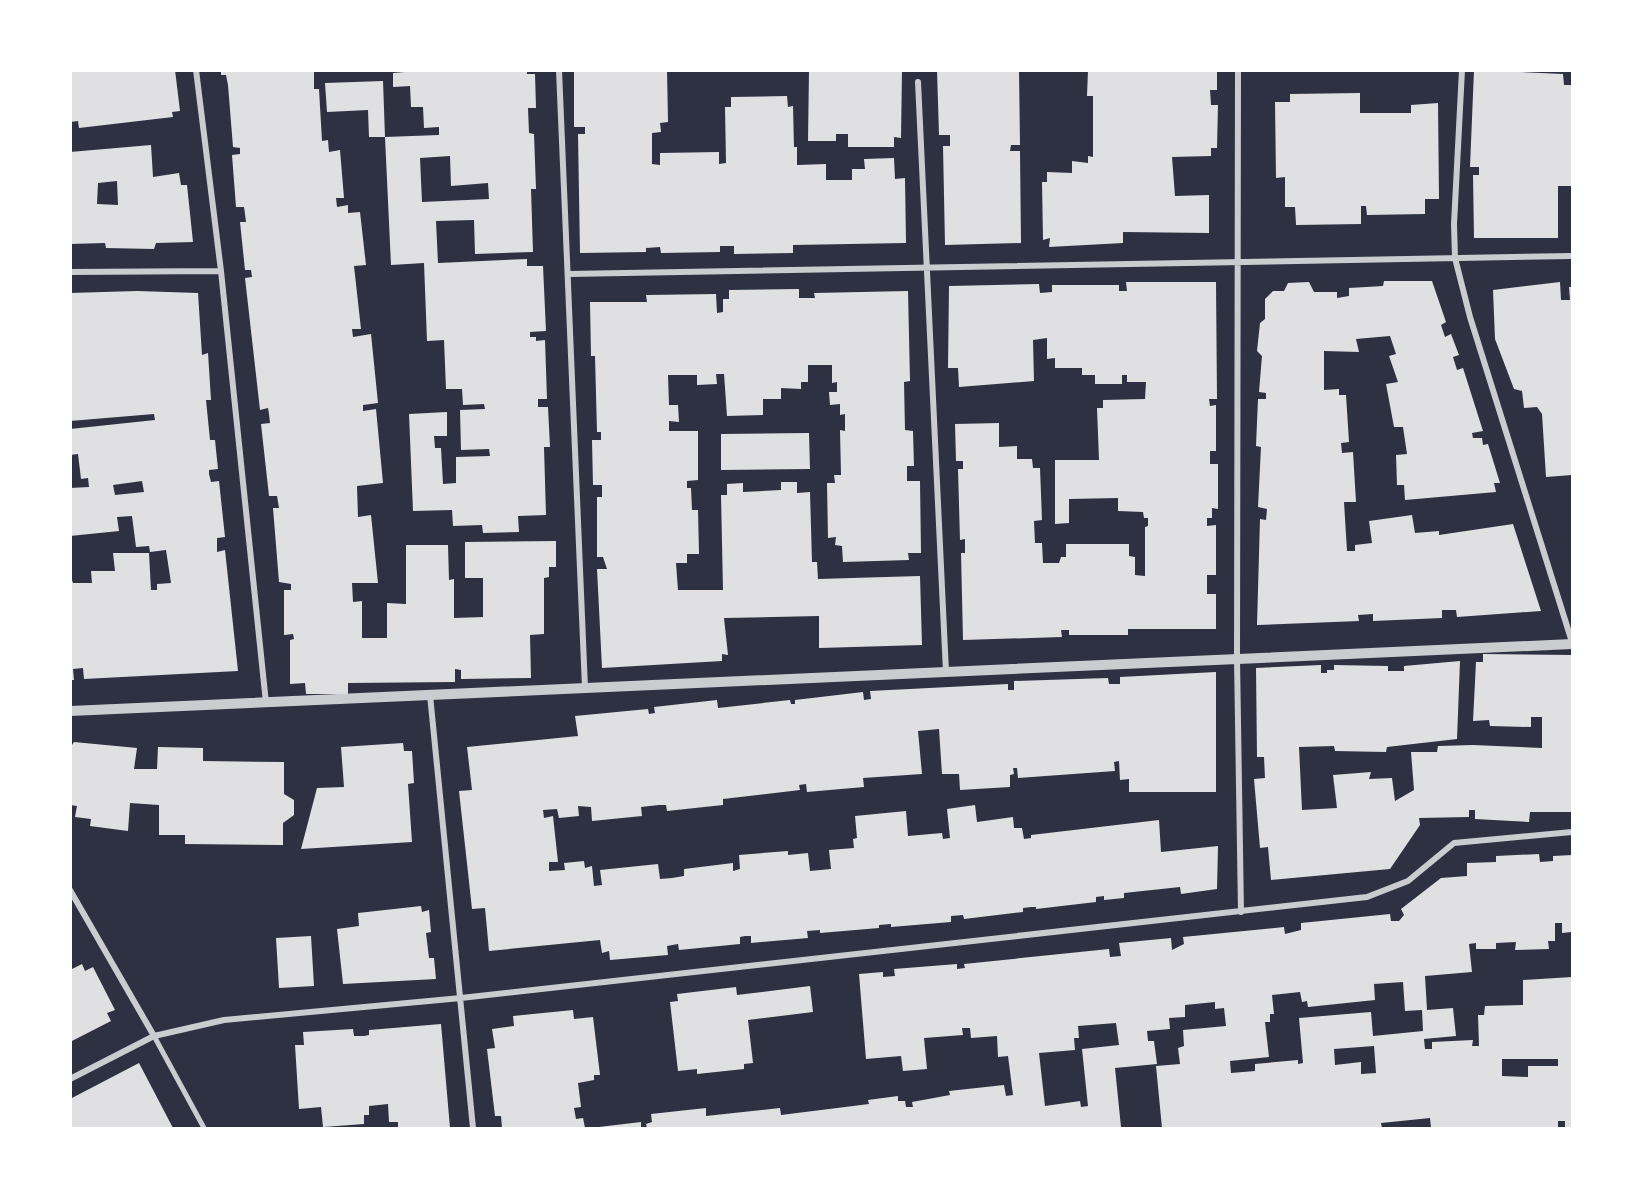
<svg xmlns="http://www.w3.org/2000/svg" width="1643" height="1199" viewBox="0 0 1643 1199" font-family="Lora,serif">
	<rect width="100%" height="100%" fill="#2d3142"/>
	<!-- building -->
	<path fill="#e0e0e3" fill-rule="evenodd" d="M70 70H175L180 111 172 112 173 117 79 128 78 121 70 122Z
		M221 70H314V89H319L322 141 328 140 329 152 340 150 344 198H336L337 207 348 205V213L360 212 366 265 354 266 361 329H352L353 337 371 334 378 403 363 405V411L376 409 383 483 357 486 358 517 371 515 378 583H352L353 602 362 601V638H387V603L406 604V545H448L449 580 454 579V618L483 617V578H465V542L556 541V567H549V577L544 578V634L530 635 531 678 461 679V670L455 669V682L348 683V694H306L305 683 290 684V640L294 639 293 634 284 635V590H291V584L279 582 273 508H279L277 496H269L261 424 270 423 269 414 268 408 260 410 245 278 252 277 251 270H245L240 222H246L245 214 244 207H236L232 155 240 154V148L233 147 228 85 226 75H221Z
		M429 70H527V74H535L536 108H528L529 133 534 134 536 189H531L533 252 475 254 474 220 436 221 438 263 527 259V266H543L546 331 530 332V337H536V341L545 340 547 399H538V407H548L550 447H544L546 515 518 516 519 532 483 533 482 525 453 526 452 510 413 511 409 414 447 412V436H434L435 448H441L443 484 456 483V457L490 456 489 449 461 450 460 410 485 409 484 404 463 405 462 389H446L444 340 427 341 424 263 391 265 385 137H369L368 110 327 112 325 83 383 81 385 137 439 135V127L424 128 423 107H411L410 86 393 87V73ZM450 156 451 186 488 183 489 199 422 202 420 158Z
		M574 70H667L668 122 660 123 661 132 652 133V164L660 165V153L719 152V164L726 163 725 107H731V97L787 96 788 107 793 106 794 147H797V165L826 164V180H852V169H865L864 159 894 158 895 179 905 178 906 243 793 245V253L734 254V246H720V252L661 253 660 247 646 248V252L580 253 578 134H585V127H574Z
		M809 70H902L901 138 894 137V147H848V134H836V141H808Z
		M937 70H1019L1020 145H1011L1010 151H1020L1021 243 945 245 943 146H950V135H939Z
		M1088 70H1217V90H1210L1211 105H1218L1217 148H1211V156L1172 157 1175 196 1209 195V233L1123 232V243L1049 247 1050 238 1043 240 1042 182H1047V172L1072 173V161L1088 163V156L1093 157V96H1087Z
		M1474 70 1563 74 1564 85H1572V186H1558V238H1474L1473 175H1479V167H1470Z
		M1360 93V113H1411V105L1438 103 1439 199H1425V214L1367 215 1366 206H1361V224L1296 225 1295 207H1285V177L1276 178 1275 102H1290V94Z
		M151 145 153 177 179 173 181 185H187L193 242 156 243 154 249 106 248 105 243 70 244V152ZM117 181 118 205 97 204 98 183Z
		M1384 281H1432L1446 322 1441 325 1445 337 1451 334 1459 355 1453 357 1457 370 1463 368 1483 431 1472 433 1473 438H1482L1483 445 1488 444 1500 483H1494L1496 492 1405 500 1404 485H1397L1396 455 1407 454 1403 427H1394L1386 384 1398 382 1389 356 1396 354 1390 336 1356 339 1359 352 1324 351V390L1339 389V395H1346L1349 442 1341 443 1342 453 1353 452 1356 502H1344L1347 551H1355V545L1372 543 1369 521 1412 515 1415 533 1439 531V535L1513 524 1541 611 1457 617 1456 610H1442V618L1373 621V614L1358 615 1359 621 1257 625 1260 519 1266 520 1267 509 1258 507 1261 447 1256 446 1258 399H1266V393L1259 392 1262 356 1257 351 1260 323 1265 319V299L1273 291H1284L1288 283 1309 282 1314 292H1337V298L1349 296V288L1383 286Z
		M1126 282H1216L1217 399H1209L1210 406 1216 405V451H1210V464H1218V509L1212 508V518H1207V526L1216 525V575H1207V594H1216V629H1128V635H1069V630H1061L1062 637 963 640 961 553H965V539L960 540 958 469H963V461H956L955 424 999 423V447L1017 446V459H1032L1033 468H1040L1042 520 1034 521 1035 543H1042L1043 563H1059L1061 557H1066V544H1129V556L1135 557V575L1145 576V527L1148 526V518H1144L1143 512 1118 511V498L1069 499V523L1055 524V460H1099L1097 408H1103V400L1145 399 1146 382H1127V375H1122V384H1095V375H1082V368H1055V358L1047 359V338L1033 340 1034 381 959 387 958 368H948L949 286 1039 284 1040 293 1052 292V285H1119V291H1127Z
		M1560 282 1561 300H1570L1569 287H1572V475L1546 477 1542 414 1537 407 1524 408 1522 391 1514 389 1495 339 1493 290Z
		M799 289V298H815L814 293 908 291 910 381 904 382 905 430 913 431 914 466H907V481H920L921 553H908L909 560 843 562 842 546 835 545 836 537 828 538 827 483H835L834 475H841L840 430 845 431V414L840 415V404L830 405 829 392H837V382L832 383V365H808V382H801V389L781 388V399H763V415L727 416 724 374H716L717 384 697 385V375H668L669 405H678L679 422 669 421V431H698V480L687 481V488H691L692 510H698L699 554H687V563H676L678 590H723L721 495H727V484L743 483V492L781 490V482H797V493L810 492 812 562H817L818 579 920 576 922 645 819 648V616L724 618 728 655 722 654V661L602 668 597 569H607L603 557H597V497H602V485H593L592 440H601V432H597L595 356H591L590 302H647L646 295 716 294 717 313 723 312V299H729V290Z
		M137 291 198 293 202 355 208 353 211 400H206L210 440H215L218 469 209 470V474L211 482 219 481 225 537 217 538V552L225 550 238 671 84 679 83 668 73 669 74 680H70V575L73 583H92L91 571H115L113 553H149L151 590H157V584L171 583 166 550 150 552 149 546 136 547 132 516 117 517 119 531 70 536V488L89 487 88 478 81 479 78 454 70 455V429L155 420 154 414 70 421V293ZM142 481 144 492 115 495 113 485Z
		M809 433 810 469 721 470V434Z
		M1483 654 1572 655V812H1530L1529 822 1475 819V810H1469V817L1419 818 1420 825 1390 869 1271 880 1268 847 1260 848 1254 779 1265 778 1264 757H1257L1256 668 1321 665V673H1327V670H1334V665L1388 666V671H1404V666L1460 661 1457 739 1387 747 1386 752 1335 751 1334 746 1299 747 1302 810 1337 808 1333 775 1371 772 1369 779 1392 778 1395 801 1414 790 1411 752H1437L1438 746 1473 745 1542 748V717H1531V727L1490 726 1489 720 1473 721 1476 662H1483Z
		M1216 672V792H1129V779L1120 780 1119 761 1114 762 1115 771 1018 778 1017 768H1013L1014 774 1010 775V787L960 790 959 774H942L939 729 918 731 922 774 863 778 864 787 807 792 806 784 799 785 800 790 723 799V805L667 811 666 805H659L641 807 642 816 592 821 591 807 578 806 579 816 559 818 557 809 543 810 544 818 553 816 558 862H549V871L565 870 564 863 584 861 585 868 592 866 594 886 602 885 600 870 658 864 660 879 672 878 684 876V869L733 863V871L740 869 739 855 788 851V855L808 853 810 871 831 869 829 850 854 848 853 839 857 838 855 816 906 811 908 836 942 833 943 839 950 838 947 809 975 805 977 822 1013 817 1014 828H1022L1024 839 1031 838V835L1159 820 1161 852 1218 846 1217 889 1181 894 1180 887 1124 893V898L1104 900V896L1096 897V902L1036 909V907H1031L1023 908V912L964 919 963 915 951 916V922L891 927V924L879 925V928L820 933V930L807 931 808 938 751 943V936H745L740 937V944L679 950 678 944 667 946 668 955 610 960 609 951 602 953 600 940 489 951 485 908 472 909 459 791 472 790 467 747 578 736 575 716 648 709 649 714 655 713 654 707 717 700 718 708 790 700 791 704H795V700L863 692 864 700 871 699 870 691 1008 684V690H1014V681L1108 678 1109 684H1120V677Z
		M74 742 137 748 134 769H157L158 747 203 748V761L284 762V794L294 800V815L283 823V845L185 844V835H159V805L130 803 128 831 90 826 91 819 75 817 77 806 70 805V748Z
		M403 743 404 751H412L414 783 408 784 412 842 301 849 317 788 344 787 341 747Z
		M1539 854 1540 862 1553 861V856L1572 855V932L1562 933V923H1555V941H1548L1549 949 1515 950 1516 942 1496 943V949H1476V943L1469 944 1472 972 1425 976 1427 1010 1453 1008 1456 1036 1424 1039 1425 1049H1432V1042L1473 1040 1472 1046H1479L1478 1015H1484L1485 1006 1523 1005V980L1572 977V1128H1565V1121H1558V1128H1431L1430 1118 1381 1123 1382 1128H1162L1156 1066 1180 1064 1178 1048 1184 1046 1183 1030 1226 1026 1224 1008 1215 1009V1002L1185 1005V1017L1169 1018 1170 1029 1147 1031 1148 1041H1154L1157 1064 1115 1068 1121 1127 647 1128 646 1124 652 1122 651 1114 706 1108V1116L780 1108 781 1115 869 1104 868 1100 898 1096V1101H905L906 1107H913L912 1102 950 1095 949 1091 1004 1085 1006 1096 1013 1095 1008 1056 998 1057 997 1036 971 1038 970 1028H962L963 1035 924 1038 927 1069 903 1071 901 1056 866 1059 859 974 883 972V977L895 976 894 969 957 964V969L965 968 964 964 1109 949 1110 957 1121 956 1119 943 1171 938 1172 950 1184 944 1183 937 1284 927 1285 934 1301 930V923L1390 914 1391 921H1399L1404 915 1401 909 1441 878 1467 876V863L1496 862V856ZM1403 982 1405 1011 1422 1010 1423 1031 1373 1036 1371 1012 1299 1018 1303 1063 1298 1064V1060L1255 1064V1071L1231 1073 1230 1061 1269 1057 1265 1022H1270V1014H1274L1272 995 1300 992 1302 1002 1307 1001 1308 1007 1375 1000 1374 984ZM1116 1023 1119 1045 1082 1049 1088 1106 1081 1107 1080 1101 1045 1106 1039 1053 1075 1050 1074 1038H1079L1078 1026ZM1374 1046 1376 1073 1361 1074V1062L1335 1065 1334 1049ZM1502 1059H1558V1066H1528V1077L1502 1076Z
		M421 906 422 912 429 910 431 932 426 933 429 958H434L436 979 343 984 337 929 359 926 358 913Z
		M311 936 314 986 279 988 276 938Z
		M82 964 85 971 93 967 115 1010 107 1013 111 1021 70 1042V970Z
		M810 986 813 1012 748 1020 753 1063 744 1064V1069L697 1074V1069L678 1071 670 1002 678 1001 677 994 736 987 737 995Z
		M573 1010 574 1019 593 1017 600 1075H594V1080L578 1083 581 1107 574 1108 576 1119 583 1118 585 1128H502L501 1116H495L487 1049 495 1048 492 1029 514 1026 513 1016Z
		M441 1024 450 1128H398V1122H389L388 1104 369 1106V1115H364V1124L323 1127 321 1107 299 1109 295 1045H304L303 1032 353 1029 354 1036H364L369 1035V1030Z
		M139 1063 173 1128H70V1099Z
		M641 1122V1128H599V1127Z"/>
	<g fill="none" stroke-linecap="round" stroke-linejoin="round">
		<!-- pedestrian -->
		<path stroke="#caccd0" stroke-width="5" d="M154 1036 204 1128"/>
		<!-- minor -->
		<path stroke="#caccd0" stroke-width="6" d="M196 70 221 271 266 703
			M559 70 585 688
			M1238 70 1237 659 1241 912
			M1462 70 1454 224 1455 258 1470 317 1572 642
			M918 82 946 672
			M70 272 221 271
			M569 274 1572 256
			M430 695 473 1128
			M70 890 154 1036
			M70 1079 154 1036 224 1020 461 998 1367 897 1408 881 1454 843 1572 832"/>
		<!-- tertiary -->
		<path stroke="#caccd0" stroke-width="10" d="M70 711 1572 644"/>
	</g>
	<!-- border -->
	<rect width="1643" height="1199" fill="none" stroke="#ffffff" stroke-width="144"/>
</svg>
